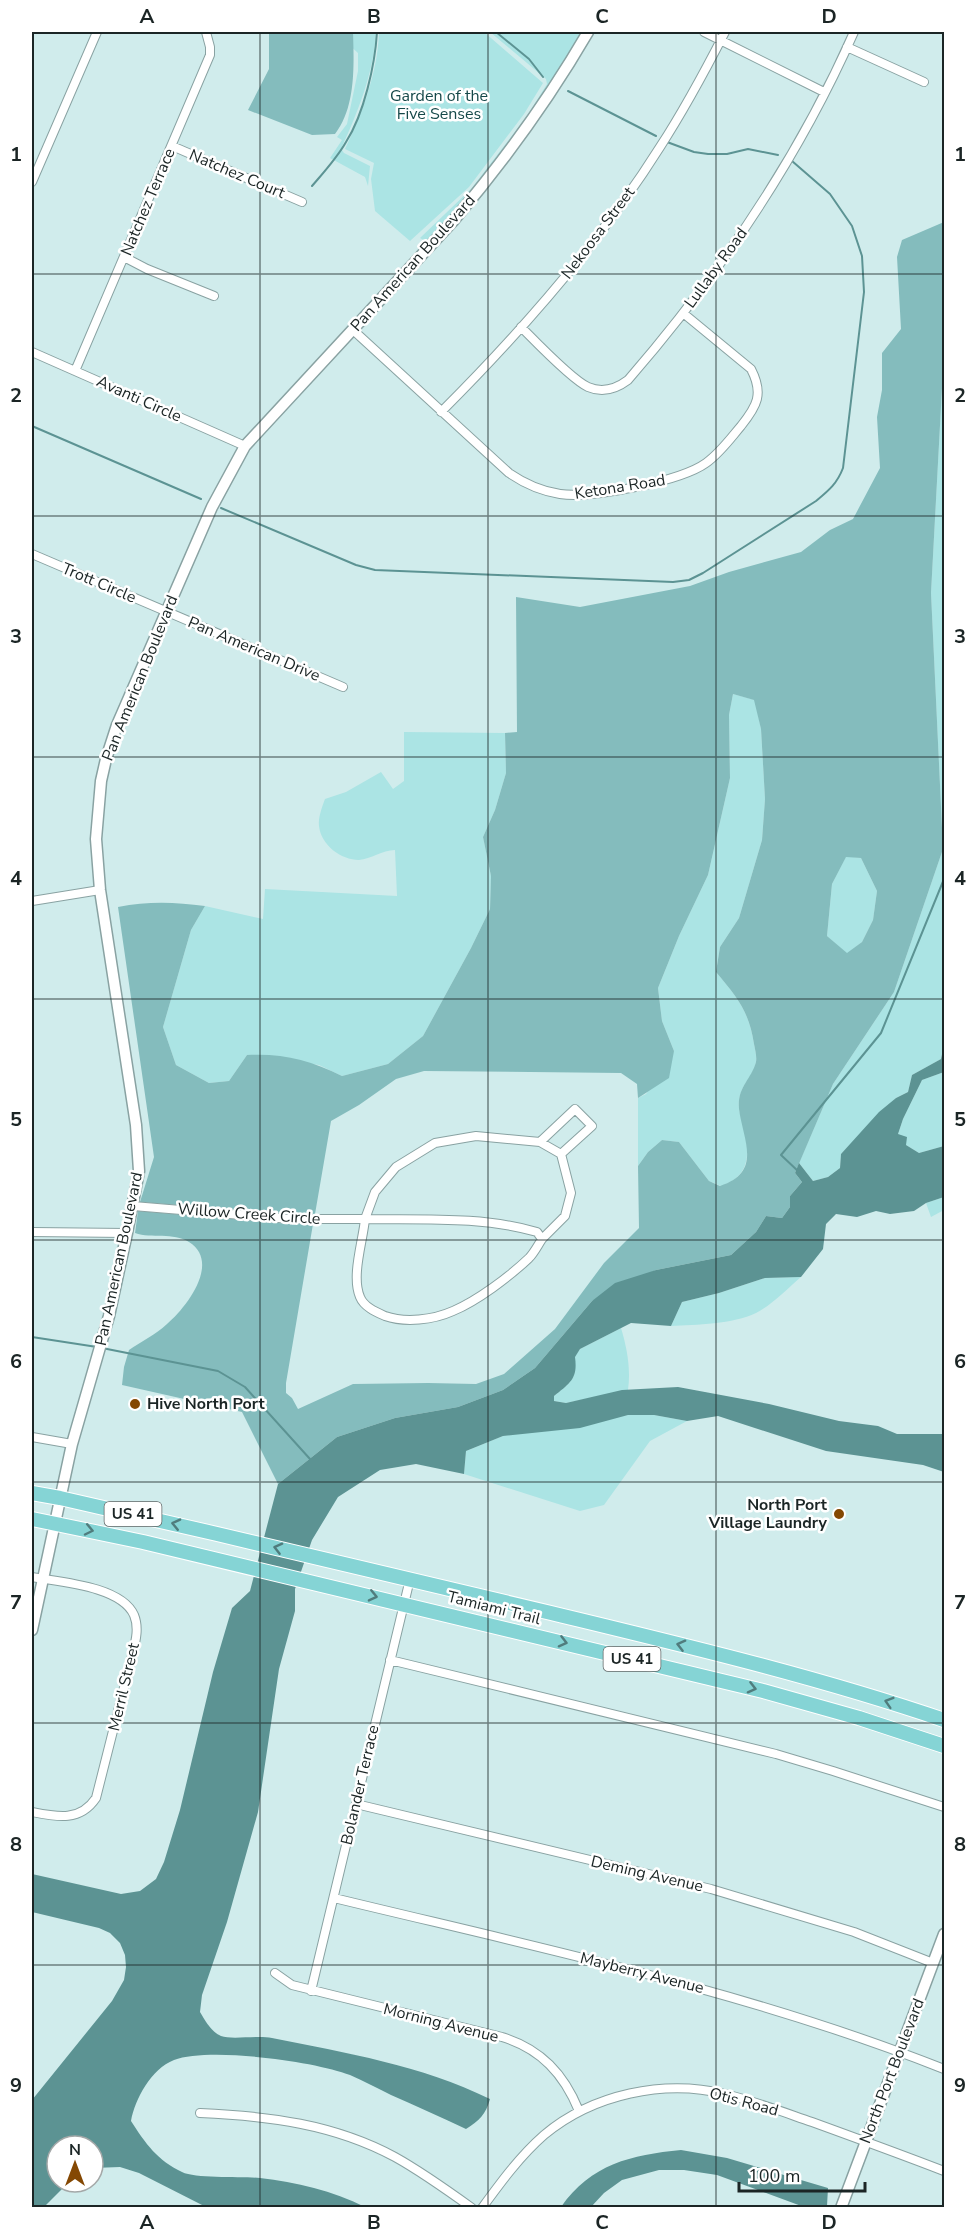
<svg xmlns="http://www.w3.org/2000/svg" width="976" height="2239" viewBox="0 0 976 2239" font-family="'Nunito Sans',sans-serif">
	<rect width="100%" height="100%" fill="#d0ecec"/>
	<!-- green -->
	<path fill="#abe4e4" d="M346 32H376C374 72 358 112 341 149L344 153 370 166 368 186 365 177 330 158 342 140 337 137 347 124 358 71V53L347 43Z
		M379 32H484L543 83 524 114 469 187 410 241 375 211 371 179 374 163 345 149C362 113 378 72 379 32Z
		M490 32H583C539 107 487 177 427 242L420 238 471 189 527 116 547 84 546 79Z
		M944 351V1045L941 1059 912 1075 908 1092 896 1098 841 1154 840 1168 828 1177 813 1181 799 1163 833 1084 894 992 943 849 931 593Z
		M733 694 755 700 761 729 765 799 762 840 739 918 720 947 716 972C737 997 749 1011 754 1044 755 1049 757 1057 756 1062 752 1080 737 1087 739 1109 740 1116 744 1124 745 1131 750 1158 748 1177 721 1186L709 1181 679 1142 662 1140 648 1152 638 1166V1098L646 1094 674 1051 662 1021 658 988 679 936 708 875 730 778 729 715Z
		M404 732 505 733 506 773 495 810 483 837 491 876 490 909 471 948 423 1036 388 1064 342 1076 319 1065 247 1055 229 1081 209 1083 176 1065 163 1027 191 930 205 906 263 919 265 889 397 896 395 850C382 850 371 859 359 860 341 860 321 845 319 826 318 818 322 807 325 799L346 792 381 772 393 789 404 781Z
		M846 856 861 858 877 891 873 920 862 942 847 954 827 936 832 884Z
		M944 1072V1146L919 1153 906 1145 898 1134 903 1119 922 1080Z
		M944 1197V1210L931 1217 926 1203Z
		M801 1277C787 1289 772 1305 756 1313 733 1324 696 1325 671 1326L682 1302 719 1293 765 1278Z
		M621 1328C627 1348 631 1369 628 1390L566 1403 554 1401V1396C570 1383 578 1379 574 1357L580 1349Z
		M628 1415H654L687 1421 650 1441 604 1505 580 1511 464 1474 466 1451 503 1436Z"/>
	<!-- forest -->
	<path fill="#84bcbd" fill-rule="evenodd" d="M269 32H353C354 65 356 107 335 134L312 135 248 110 269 69Z
		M944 222V351L931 593 943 849 894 992 833 1084 795 1173 802 1182 790 1196V1207L782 1218 766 1216 756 1232 731 1255 656 1270 592 1301 535 1368 503 1390 458 1407 395 1418 337 1437 278 1484 242 1412 122 1385 124 1367 129 1350C142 1341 155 1335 167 1324 187 1307 221 1262 189 1242 173 1232 152 1239 135 1233L138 1211 290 1224H313L286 1383V1393L292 1398 298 1409 353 1384 428 1383 476 1384 504 1374 555 1329 604 1263 639 1228 638 1166 648 1152 662 1140 679 1142 709 1181 720 1186C763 1172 743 1140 739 1109 737 1087 751 1080 756 1062 757 1057 755 1049 754 1044 749 1011 737 997 716 972L720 947 739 918 762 840 765 799 761 729 754 700 733 694 729 715 730 778 708 875 679 936 658 988 662 1021 674 1051 669 1078 638 1098 637 1084 621 1073 424 1071 396 1079 359 1105 331 1121 315 1214H290L140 1202 154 1157 118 907C148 901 175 902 205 906L191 930 163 1027 176 1065 209 1083 229 1081 247 1055C282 1053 310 1060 342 1076L388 1064 423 1036 471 948 490 909 491 876 483 837 495 810 506 773 505 733 517 732 516 597 580 607 690 586 729 572 801 552 830 530 853 519 880 468 877 417 882 390V353L901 329 897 257 902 240ZM846 857 861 858 877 891 873 920 862 942 847 953 827 936 832 884Z"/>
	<!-- water -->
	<path fill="#5c9393" d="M944 1045V1072L922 1080 903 1119 898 1134 907 1137 906 1145 919 1153 944 1146V1197L926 1203 914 1211 890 1214 876 1211 857 1217 836 1214 826 1224 823 1249 801 1277 765 1278 719 1293 682 1302 671 1326 631 1323 580 1349 575 1357C578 1379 570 1383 554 1396V1401L566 1403 622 1390 678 1387 769 1404 839 1421 878 1426 897 1434H944V1472L923 1465 826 1451 718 1416 687 1421 654 1415H628L580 1428 503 1436 466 1451 464 1474 416 1464 380 1470 338 1497 312 1540 295 1589V1611L279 1669 258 1812 227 1922 202 1995 200 2012C205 2020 211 2032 221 2036 232 2040 258 2035 272 2038 346 2053 421 2065 490 2099 486 2114 479 2121 466 2129 441 2117 416 2106 391 2095 377 2088 364 2081 350 2075 314 2061 209 2047 174 2060 151 2069 135 2099 131 2121 145 2143 158 2161 182 2172 196 2179 241 2176 260 2178 296 2182 333 2191 365 2207H206L139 2173 120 2167 93 2168V2146H57V2182H69L44 2207H32V2100L112 2001 124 1980 126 1967 125 1955 120 1943 110 1933 99 1928 32 1912V1874L121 1894 140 1891 156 1879 164 1862 180 1810 213 1672 232 1608 250 1591 278 1484 337 1437 395 1418 458 1407 503 1390 535 1368 592 1301 615 1283 656 1270 731 1255 756 1232 766 1216 782 1218 790 1207V1196L802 1182 795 1173 799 1163 813 1181 828 1177 840 1168 841 1154 879 1112 896 1098 908 1092 912 1075 941 1059Z
		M681 2150 727 2158 828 2188 827 2206 804 2207 717 2175 684 2170H659L622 2180 604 2193 591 2207H561C591 2164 631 2155 681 2150Z"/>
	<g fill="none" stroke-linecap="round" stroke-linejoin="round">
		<!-- stream -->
		<path stroke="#5c9393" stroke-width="2" d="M496 32 529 59 543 77
			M568 91 656 136
			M667 142 694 152 708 154H727L748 149 778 155
			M312 186C324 172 337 158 346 142 364 114 375 65 377 32
			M32 426 201 499
			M221 508 356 565 375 570 673 582 689 580 703 573 816 501C828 491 837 484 843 468L864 292 862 256 852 226 830 194 792 161
			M799 1172 781 1155 881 1033 944 879
			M32 1337 97 1347
			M102 1348 218 1371 245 1387 310 1459"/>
		<!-- minor casing -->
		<g stroke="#89a2a2" stroke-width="10">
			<path id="minor" d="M704 32 824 92
				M847 47 924 82
				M172 146 302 202
				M32 182 97 32
				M124 257 147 269 214 296
				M521 327C535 341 572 380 588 387 602 393 616 389 628 380 719 275 798 159 854 32
				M353 330 509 473C525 484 541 491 560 494 591 499 681 481 706 463 720 453 730 439 741 426 757 406 764 394 751 369L683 313
				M32 352 245 446
				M75 371 210 55V47L206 32
				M441 412C522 331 599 244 660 147 684 110 705 71 725 32
				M32 554 343 687
				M32 901 100 890
				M540 1142 575 1109 592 1126 561 1154
				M133 1206 290 1219H365L375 1192 396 1167 435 1143 476 1136 540 1142 561 1154 571 1193 565 1216 542 1239
				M365 1219C422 1220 482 1216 537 1232L542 1239C538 1245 534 1253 529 1258 509 1277 477 1301 453 1311 433 1320 405 1323 385 1316 376 1312 364 1307 360 1297 351 1276 363 1241 365 1219Z
				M32 1232 127 1233
				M32 1437 72 1444
				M32 1577C60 1582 121 1586 134 1615 139 1627 136 1640 133 1652L96 1798C80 1822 57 1817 32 1812
				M390 1660 776 1754 833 1771 944 1807
				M356 1804 711 1889 854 1932 933 1963
				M334 1898C540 1948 747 1991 944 2069
				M275 1973 292 1985 502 2037C541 2049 564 2074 579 2111
				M311 1991 410 1579
				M200 2113C268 2116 334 2124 395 2157 422 2172 447 2190 472 2208
				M482 2208C501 2182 520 2156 544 2135 593 2094 664 2079 725 2094 754 2101 783 2112 812 2122 856 2138 900 2154 944 2171"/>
		</g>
		<!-- tertiary casing -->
		<g stroke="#89a2a2" stroke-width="13">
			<path id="tertiary" d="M32 1630 72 1444 109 1316 127 1233 139 1171 136 1125 100 890 96 839 101 781 106 759 117 725 212 507 245 446 454 220C504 161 549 99 588 32
				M841 2208 944 1934"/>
		</g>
		<!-- primary casing -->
		<g stroke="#fff" stroke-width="16">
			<path id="primary" d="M32 1493 60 1498C224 1535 388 1574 551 1613 683 1645 815 1676 944 1720
				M32 1519 143 1542 763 1691 859 1718 944 1746"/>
		</g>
		<!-- minor -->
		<use href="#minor" stroke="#fff" stroke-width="8"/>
		<!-- tertiary -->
		<use href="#tertiary" stroke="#fff" stroke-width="10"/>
		<!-- primary -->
		<use href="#primary" stroke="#85d4d5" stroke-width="14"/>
	</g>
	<!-- one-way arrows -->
	<defs><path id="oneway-chevron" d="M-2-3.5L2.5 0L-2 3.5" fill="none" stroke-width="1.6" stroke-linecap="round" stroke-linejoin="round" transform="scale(1.5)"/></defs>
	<g stroke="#507c7d">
		<use href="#oneway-chevron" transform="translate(176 1524) rotate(-167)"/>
		<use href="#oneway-chevron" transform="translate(89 1530) rotate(12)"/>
		<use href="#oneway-chevron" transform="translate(278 1548) rotate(-166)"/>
		<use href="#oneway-chevron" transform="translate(373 1596) rotate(13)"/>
		<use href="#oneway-chevron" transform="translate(563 1642) rotate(14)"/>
		<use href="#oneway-chevron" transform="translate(681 1645) rotate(-166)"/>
		<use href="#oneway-chevron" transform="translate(752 1688) rotate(14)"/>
		<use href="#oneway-chevron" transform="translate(889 1702) rotate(-163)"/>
	</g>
	<!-- grid -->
	<path fill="none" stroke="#1b2525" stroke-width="1.5" stroke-opacity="0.55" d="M260 32V2208M488 32V2208M716 32V2208M32 274H944M32 516H944M32 757H944M32 999H944M32 1240H944M32 1482H944M32 1723H944M32 1965H944"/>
	<!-- markers -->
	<g fill="#844803" stroke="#fff" stroke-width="2">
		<circle cx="135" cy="1404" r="6"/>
		<circle cx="839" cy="1514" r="6"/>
	</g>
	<g text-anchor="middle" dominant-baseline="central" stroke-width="5" stroke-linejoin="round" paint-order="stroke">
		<!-- shield labels -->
		<g fill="#fff" stroke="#5f6666" stroke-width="1.5">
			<rect x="104.5" y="1502" width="57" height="24" rx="4.5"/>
			<rect x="603.5" y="1647" width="57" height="24" rx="4.5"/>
		</g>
		<g font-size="15" font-weight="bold" fill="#1b2525">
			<text x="133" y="1514">US 41</text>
			<text x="632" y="1659">US 41</text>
		</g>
		<!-- park labels -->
		<g font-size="16" fill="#154849" stroke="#fff">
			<text x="439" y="96">Garden of the<tspan x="439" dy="18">Five Senses</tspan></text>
		</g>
		<!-- street labels -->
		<g font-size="16" fill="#1b2525" stroke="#fff">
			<text transform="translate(237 174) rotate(23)">Natchez Court</text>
			<text transform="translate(148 202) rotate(-67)">Natchez Terrace</text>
			<text transform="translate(598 233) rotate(-53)">Nekoosa Street</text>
			<text transform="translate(413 263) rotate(-48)">Pan American Boulevard</text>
			<text transform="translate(716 268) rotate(-54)">Lullaby Road</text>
			<text transform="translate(139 399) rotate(24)">Avanti Circle</text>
			<text transform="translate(620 487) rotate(-9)">Ketona Road</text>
			<text transform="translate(99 583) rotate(23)">Trott Circle</text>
			<text transform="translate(254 649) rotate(23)">Pan American Drive</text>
			<text transform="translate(140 678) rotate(-68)">Pan American Boulevard</text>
			<text transform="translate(249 1214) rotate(4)">Willow Creek Circle</text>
			<text transform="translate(119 1259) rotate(-78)">Pan American Boulevard</text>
			<text transform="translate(494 1608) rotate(14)">Tamiami Trail</text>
			<text transform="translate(124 1687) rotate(-77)">Merril Street</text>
			<text transform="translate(360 1785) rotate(-77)">Bolander Terrace</text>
			<text transform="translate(647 1874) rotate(13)">Deming Avenue</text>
			<text transform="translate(642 1973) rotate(14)">Mayberry Avenue</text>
			<text transform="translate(441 2023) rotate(14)">Morning Avenue</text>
			<text transform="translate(892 2071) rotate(-69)">North Port Boulevard</text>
			<text transform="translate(744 2102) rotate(15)">Otis Road</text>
		</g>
		<!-- poi labels -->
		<g font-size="16" font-weight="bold" fill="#1b2525" stroke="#fff" text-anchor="start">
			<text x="147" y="1404">Hive North Port</text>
			<text x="827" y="1505" text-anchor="end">North Port<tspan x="827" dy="18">Village Laundry</tspan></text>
		</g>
	</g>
	<!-- border -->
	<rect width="976" height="2239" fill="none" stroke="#ffffff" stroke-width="66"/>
	<!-- north arrow -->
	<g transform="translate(75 2164)"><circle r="28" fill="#ffffff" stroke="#a4a8a8" stroke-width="1.5"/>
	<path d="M0-4.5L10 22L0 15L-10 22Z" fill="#844803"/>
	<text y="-9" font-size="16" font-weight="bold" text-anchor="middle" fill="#1b2525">N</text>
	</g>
	<!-- scale -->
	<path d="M739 2182v9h126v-9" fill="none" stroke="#1b2525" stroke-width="3"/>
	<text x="748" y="2182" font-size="18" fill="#1b2525" stroke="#ffffff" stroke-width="4.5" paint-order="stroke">100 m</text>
	<rect x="33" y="33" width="910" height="2173" fill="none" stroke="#1b2525" stroke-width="2"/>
	<g font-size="20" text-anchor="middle" font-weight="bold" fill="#1b2525">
		<text x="147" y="23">A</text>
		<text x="374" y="23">B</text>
		<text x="602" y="23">C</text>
		<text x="829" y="23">D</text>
		<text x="16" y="161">1</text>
		<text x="960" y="161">1</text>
		<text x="16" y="402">2</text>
		<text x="960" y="402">2</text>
		<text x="16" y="643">3</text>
		<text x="960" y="643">3</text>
		<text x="16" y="885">4</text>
		<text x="960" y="885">4</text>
		<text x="16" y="1126">5</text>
		<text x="960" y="1126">5</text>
		<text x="16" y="1368">6</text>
		<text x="960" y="1368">6</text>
		<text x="16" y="1609">7</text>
		<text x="960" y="1609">7</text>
		<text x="16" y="1851">8</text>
		<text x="960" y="1851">8</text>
		<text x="16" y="2092">9</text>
		<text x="960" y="2092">9</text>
		<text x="147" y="2229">A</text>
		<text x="374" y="2229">B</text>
		<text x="602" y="2229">C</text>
		<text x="829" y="2229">D</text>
	</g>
</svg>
